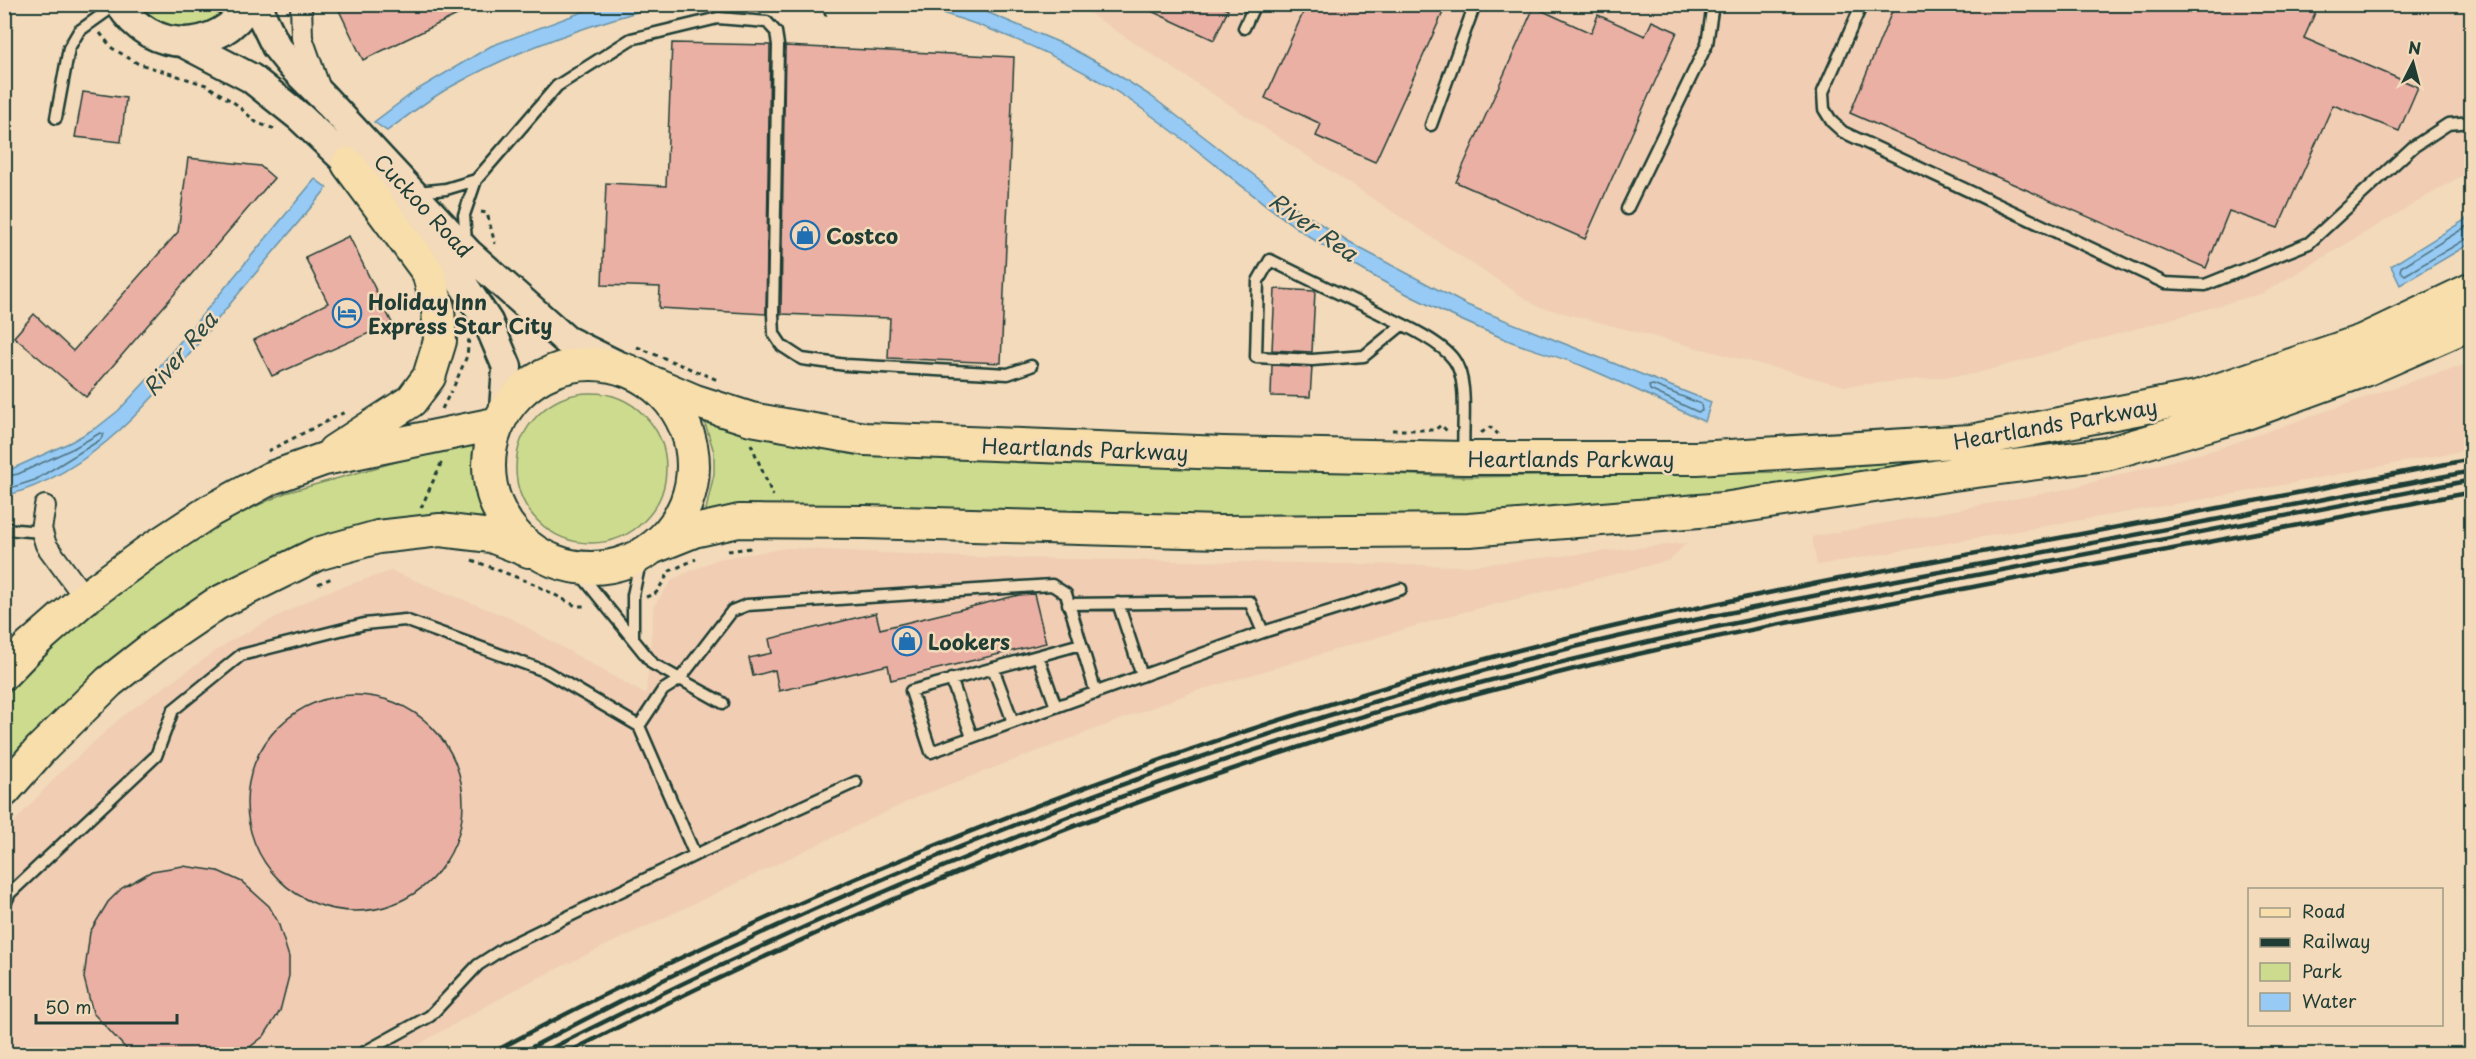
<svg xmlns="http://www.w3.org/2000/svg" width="2476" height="1059" viewBox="0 0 2476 1059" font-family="'Playpen Sans',sans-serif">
	<rect width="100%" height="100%" fill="#f2daba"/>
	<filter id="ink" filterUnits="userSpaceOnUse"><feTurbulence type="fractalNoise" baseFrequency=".0167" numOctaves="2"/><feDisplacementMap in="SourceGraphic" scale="12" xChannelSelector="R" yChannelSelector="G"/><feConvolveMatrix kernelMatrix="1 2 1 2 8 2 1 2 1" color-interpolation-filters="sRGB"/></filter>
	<g filter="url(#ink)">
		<!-- built -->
		<path fill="#f0cdb3" d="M1077 5H2471V170L2263 293 1974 374 1845 386 1537 306Z
			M2471 363V449L2239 493 1817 565 1812 537 2067 489 2217 449 2410 382Z
			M1686 543 1670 560 1452 615 1190 693 917 797 527 983 401 1054H5L4 833 59 774 124 715 232 640 321 594 391 571 512 619 646 695 654 606 673 579 718 559 788 548 959 557 1468 566Z"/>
		<!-- green -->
		<path fill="#cddb8e" stroke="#768c61" stroke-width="1.5" d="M141 5H231C208 35 164 35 141 5Z
			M516 468a75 75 0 1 1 150 0a75 75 0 1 1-150 0Z
			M704 420 776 441 905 455 1467 477 1794 472 1924 459 1926 464 1738 494 1463 520 705 514 714 474V452Z
			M480 445 477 482 483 517 311 546 5 777V696L78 623 153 564 222 522 285 493 428 453Z"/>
		<!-- water -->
		<path fill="#97caf4" stroke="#6792a7" stroke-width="1.5" d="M601 5H662C591 24 520 48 456 84 431 97 409 115 387 131L374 122 415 91 491 46Z
			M915 5H970L1063 44 1104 66 1151 96 1302 212 1348 242 1467 305 1711 402 1705 422C1665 403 1625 384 1585 367 1561 357 1536 351 1512 342 1451 317 1389 288 1333 252 1268 212 1211 158 1148 113 1078 62 998 28 915 5Z
			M315 179 327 188C295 227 262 265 230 304 168 380 105 470 5 496V472L71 442 99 426 118 411 160 366Z
			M2471 216V243L2400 285 2391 266Z"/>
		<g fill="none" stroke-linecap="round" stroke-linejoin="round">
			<!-- shore -->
			<path stroke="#4f7581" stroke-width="1.5" d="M2472 223 2401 267 2400 271 2405 275 2466 239H2472
				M1653 385 1701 404 1702 411 1698 412 1650 390 1649 386Z
				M4 477 18 474 74 448 100 433 104 434 100 440 35 480 4 490"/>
		</g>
		<!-- building -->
		<path fill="#eab0a4" stroke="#1f3d34" stroke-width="1.5" d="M336 4H480L363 60Z
			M1136 4H1217L1228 10 1214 40Z
			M1307 4H1433L1444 10 1375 162 1316 136 1321 124 1265 98Z
			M1895 4H2319L2304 38 2418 87 2399 131 2333 105 2278 228 2229 211 2206 268 1850 113Z
			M1534 7 1591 33 1598 15 1645 36 1652 21 1677 32 1585 239 1456 182Z
			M672 43 770 45 766 314 659 308 660 287 602 285 606 183 666 186Z
			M785 46 1014 57 1001 363 888 358 890 318 781 314Z
			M83 92 126 98 121 142 75 137Z
			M188 158 260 166 274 178 86 397 14 337 34 314 73 351 178 232Z
			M349 236 392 323 272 376 254 340 328 303 305 257Z
			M1275 289 1315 291 1312 352 1272 350Z
			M1272 365 1312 367 1310 397 1271 396Z
			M1034 594 1046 643 891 680 888 665 779 691 775 670 753 676 749 658 772 653 769 639 876 613 880 629 1019 595Z
			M247 803a108 108 0 1 1 216 0a108 108 0 1 1-216 0Z
			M183 866 218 871 242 882 269 906 278 922 289 957V976L280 1011 264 1036 241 1054H131L93 1013 84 978 90 932 108 902 122 888 152 871Z"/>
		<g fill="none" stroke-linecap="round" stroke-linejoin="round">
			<!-- service casing -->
			<g stroke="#1f3d34" stroke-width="15">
				<path id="service" d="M1862 4 1823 92 1824 109 1832 122 1843 132 2165 283 2205 285 2309 243 2413 147 2448 124 2472 122
					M1244 28 1255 4
					M56 118 69 48 79 31 117 4
					M1431 125 1475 4
					M418 192 446 189 476 180
					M1627 209 1707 44 1713 4
					M466 241 464 215 476 180 557 86 631 39 718 18 767 22 776 32 778 45 773 314 774 334 782 346 802 359 846 365 1008 374 1031 366
					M1402 325 1364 356 1312 360 1256 357 1258 281 1270 260C1304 277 1338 293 1373 310 1395 321 1440 340 1454 360 1470 382 1461 429 1464 455
					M4 529 42 532
					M574 566 653 664 723 703
					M1118 603 1142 676
					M1068 604 1250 602 1263 632
					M633 639V595L642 554
					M1081 644 911 691 931 752 1263 632 1401 589
					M1038 656 1056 707
					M993 668 1013 722
					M951 679 972 737
					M695 855 639 726 663 690 679 680 732 611 747 605 1052 585 1066 594 1096 693
					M4 906 10 893 156 756 173 710 241 655 364 624 405 620 545 671 639 726
					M361 1054 430 1016 478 965 506 947 695 855 856 782"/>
			</g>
			<!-- minor casing -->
			<g stroke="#1f3d34" stroke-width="24">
				<path id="minor" d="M301 4 302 38 320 89
					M45 506 41 529 46 545 85 598"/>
			</g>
			<!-- secondary casing -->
			<g stroke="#1f3d34" stroke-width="33">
				<path id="secondary" d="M120 4C150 55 219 54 249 4
					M259 4 263 19 276 46 292 66 322 96 468 253 566 340 625 369
					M184 43 251 78 300 117 423 234 456 274 488 322 507 367 504 410"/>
			</g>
			<!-- primary casing -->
			<g stroke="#1f3d34" stroke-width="36">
				<path id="primary" d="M489 466a102 102 0 1 1 204 0a102 102 0 1 1-204 0Z
					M653 383 695 401 751 419 865 439 1223 453 1464 458H1697L1971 441 2197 397 2362 341 2472 289
					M334 451 411 401 429 377 440 341 438 308 428 272 348 164
					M654 547 694 531 739 521 864 522 1220 532 1469 530 1723 509 1953 474 2106 454 2238 416 2365 370 2472 323
					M4 673 28 648 85 598 146 553 210 511 271 478 324 459 495 424
					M4 791 41 749 109 682 160 642 216 604 317 554 378 537 440 530 491 536 529 551"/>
			</g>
			<!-- path -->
			<path stroke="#1f3d34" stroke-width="3" stroke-dasharray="4.5 4.5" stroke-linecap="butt" d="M820 4 827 18
				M100 33 112 48 137 63 206 85 236 104 257 123 275 129
				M481 212 487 213 495 244
				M637 347 720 381
				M454 386 467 356 469 338
				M442 409 451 391
				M1392 430H1435L1441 425 1449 433
				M1481 433 1490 427 1498 434
				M751 444 773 496
				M268 451 347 411
				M421 508 443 459
				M728 551 751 548
				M472 560 534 584 576 606H587
				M318 584 334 577
				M646 597 656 593 670 571 696 559
				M4 826 15 814"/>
			<!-- service -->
			<use href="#service" stroke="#f2daba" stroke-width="10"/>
			<!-- minor -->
			<use href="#minor" stroke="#f2daba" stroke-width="20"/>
			<!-- secondary -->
			<use href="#secondary" stroke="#f2daba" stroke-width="28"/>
			<!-- primary -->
			<use href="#primary" stroke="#f8deab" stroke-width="32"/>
			<!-- rail -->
			<path stroke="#1f3d34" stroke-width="4.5" d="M490 1054C609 989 733 932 857 878 1072 787 1293 709 1519 650 1704 602 1893 568 2081 534 2212 510 2341 484 2472 459
				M519 1054C836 884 1175 751 1523 660 1669 622 1818 595 1966 567 2135 535 2303 503 2472 471
				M540 1054C827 908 1125 781 1436 695 1619 644 1805 608 1992 572 2152 542 2312 512 2472 480
				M565 1054C872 897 1193 767 1527 681 1679 641 1834 614 1988 584 2150 554 2310 522 2472 492"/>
		</g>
	</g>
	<!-- icons -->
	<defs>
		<g id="shop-ring" transform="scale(1.5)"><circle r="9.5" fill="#f2daba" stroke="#1f6fb2" stroke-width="1.5"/><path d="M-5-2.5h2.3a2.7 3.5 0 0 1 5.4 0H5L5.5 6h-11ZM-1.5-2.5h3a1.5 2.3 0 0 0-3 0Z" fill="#1f6fb2"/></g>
		<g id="hotel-ring" transform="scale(1.5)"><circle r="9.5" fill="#f2daba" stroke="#1f6fb2" stroke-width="1.5"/><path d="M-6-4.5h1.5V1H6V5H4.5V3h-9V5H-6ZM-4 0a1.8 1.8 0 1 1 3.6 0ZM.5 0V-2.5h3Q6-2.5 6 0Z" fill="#1f6fb2"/></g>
	</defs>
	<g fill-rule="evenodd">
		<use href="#shop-ring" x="805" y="235"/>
		<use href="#hotel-ring" x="347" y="313"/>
		<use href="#shop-ring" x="907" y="641"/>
	</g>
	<g text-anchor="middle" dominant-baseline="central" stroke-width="5" stroke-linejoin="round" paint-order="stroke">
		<!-- street labels -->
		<g font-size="21" fill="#1f3d34" stroke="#f2daba">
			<text transform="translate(424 205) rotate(47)">Cuckoo Road</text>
			<text transform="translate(2055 423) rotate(-10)">Heartlands Parkway</text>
			<text transform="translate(1085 448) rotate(2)">Heartlands Parkway</text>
			<text x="1571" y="458">Heartlands Parkway</text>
		</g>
		<!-- poi labels -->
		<g font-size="21" font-weight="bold" fill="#1f3d34" stroke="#f2daba" text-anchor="start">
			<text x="826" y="235">Costco</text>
			<text x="368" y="301">Holiday Inn<tspan x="368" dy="24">Express Star City</tspan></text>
			<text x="928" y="641">Lookers</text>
		</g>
		<!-- water labels -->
		<g font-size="22" font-style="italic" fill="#2b4b47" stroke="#f2daba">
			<text transform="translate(1314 226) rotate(35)">River Rea</text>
			<text transform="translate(179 353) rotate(-50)">River Rea</text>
		</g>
	</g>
	<!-- margin -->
	<rect width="2476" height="1059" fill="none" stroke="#f2daba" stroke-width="24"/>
	<rect x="12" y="12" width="2452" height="1035" fill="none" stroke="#1f3d34" stroke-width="2" filter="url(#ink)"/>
	<!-- legend -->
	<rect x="2248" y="888" width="195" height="138" fill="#f2daba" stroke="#9e9b84" stroke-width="1.5"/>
	<rect x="2260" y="908" width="30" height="9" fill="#f8deab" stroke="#9e9b84" stroke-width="1.5"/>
	<text x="2302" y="918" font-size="18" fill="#1f3d34">Road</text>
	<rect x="2260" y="938" width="30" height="9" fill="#1f3d34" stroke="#9e9b84" stroke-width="1.5"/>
	<text x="2302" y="948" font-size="18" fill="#1f3d34">Railway</text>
	<rect x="2260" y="963" width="30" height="18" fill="#cddb8e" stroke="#9e9b84" stroke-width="1.5"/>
	<text x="2302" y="978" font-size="18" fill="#1f3d34">Park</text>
	<rect x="2260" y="993" width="30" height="18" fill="#97caf4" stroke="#9e9b84" stroke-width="1.5"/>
	<text x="2302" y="1008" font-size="18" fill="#1f3d34">Water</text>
	<!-- north arrow -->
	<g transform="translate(2413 63) rotate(6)" stroke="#f2daba" stroke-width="4.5" paint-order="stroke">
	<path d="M0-4.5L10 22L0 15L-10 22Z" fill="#1f3d34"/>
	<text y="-9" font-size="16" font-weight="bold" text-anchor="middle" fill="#1f3d34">N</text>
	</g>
	<!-- scale -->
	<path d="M36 1014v9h141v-9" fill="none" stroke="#1f3d34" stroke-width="3"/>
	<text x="45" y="1014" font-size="18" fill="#1f3d34" stroke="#f2daba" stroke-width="4.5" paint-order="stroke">50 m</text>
</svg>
